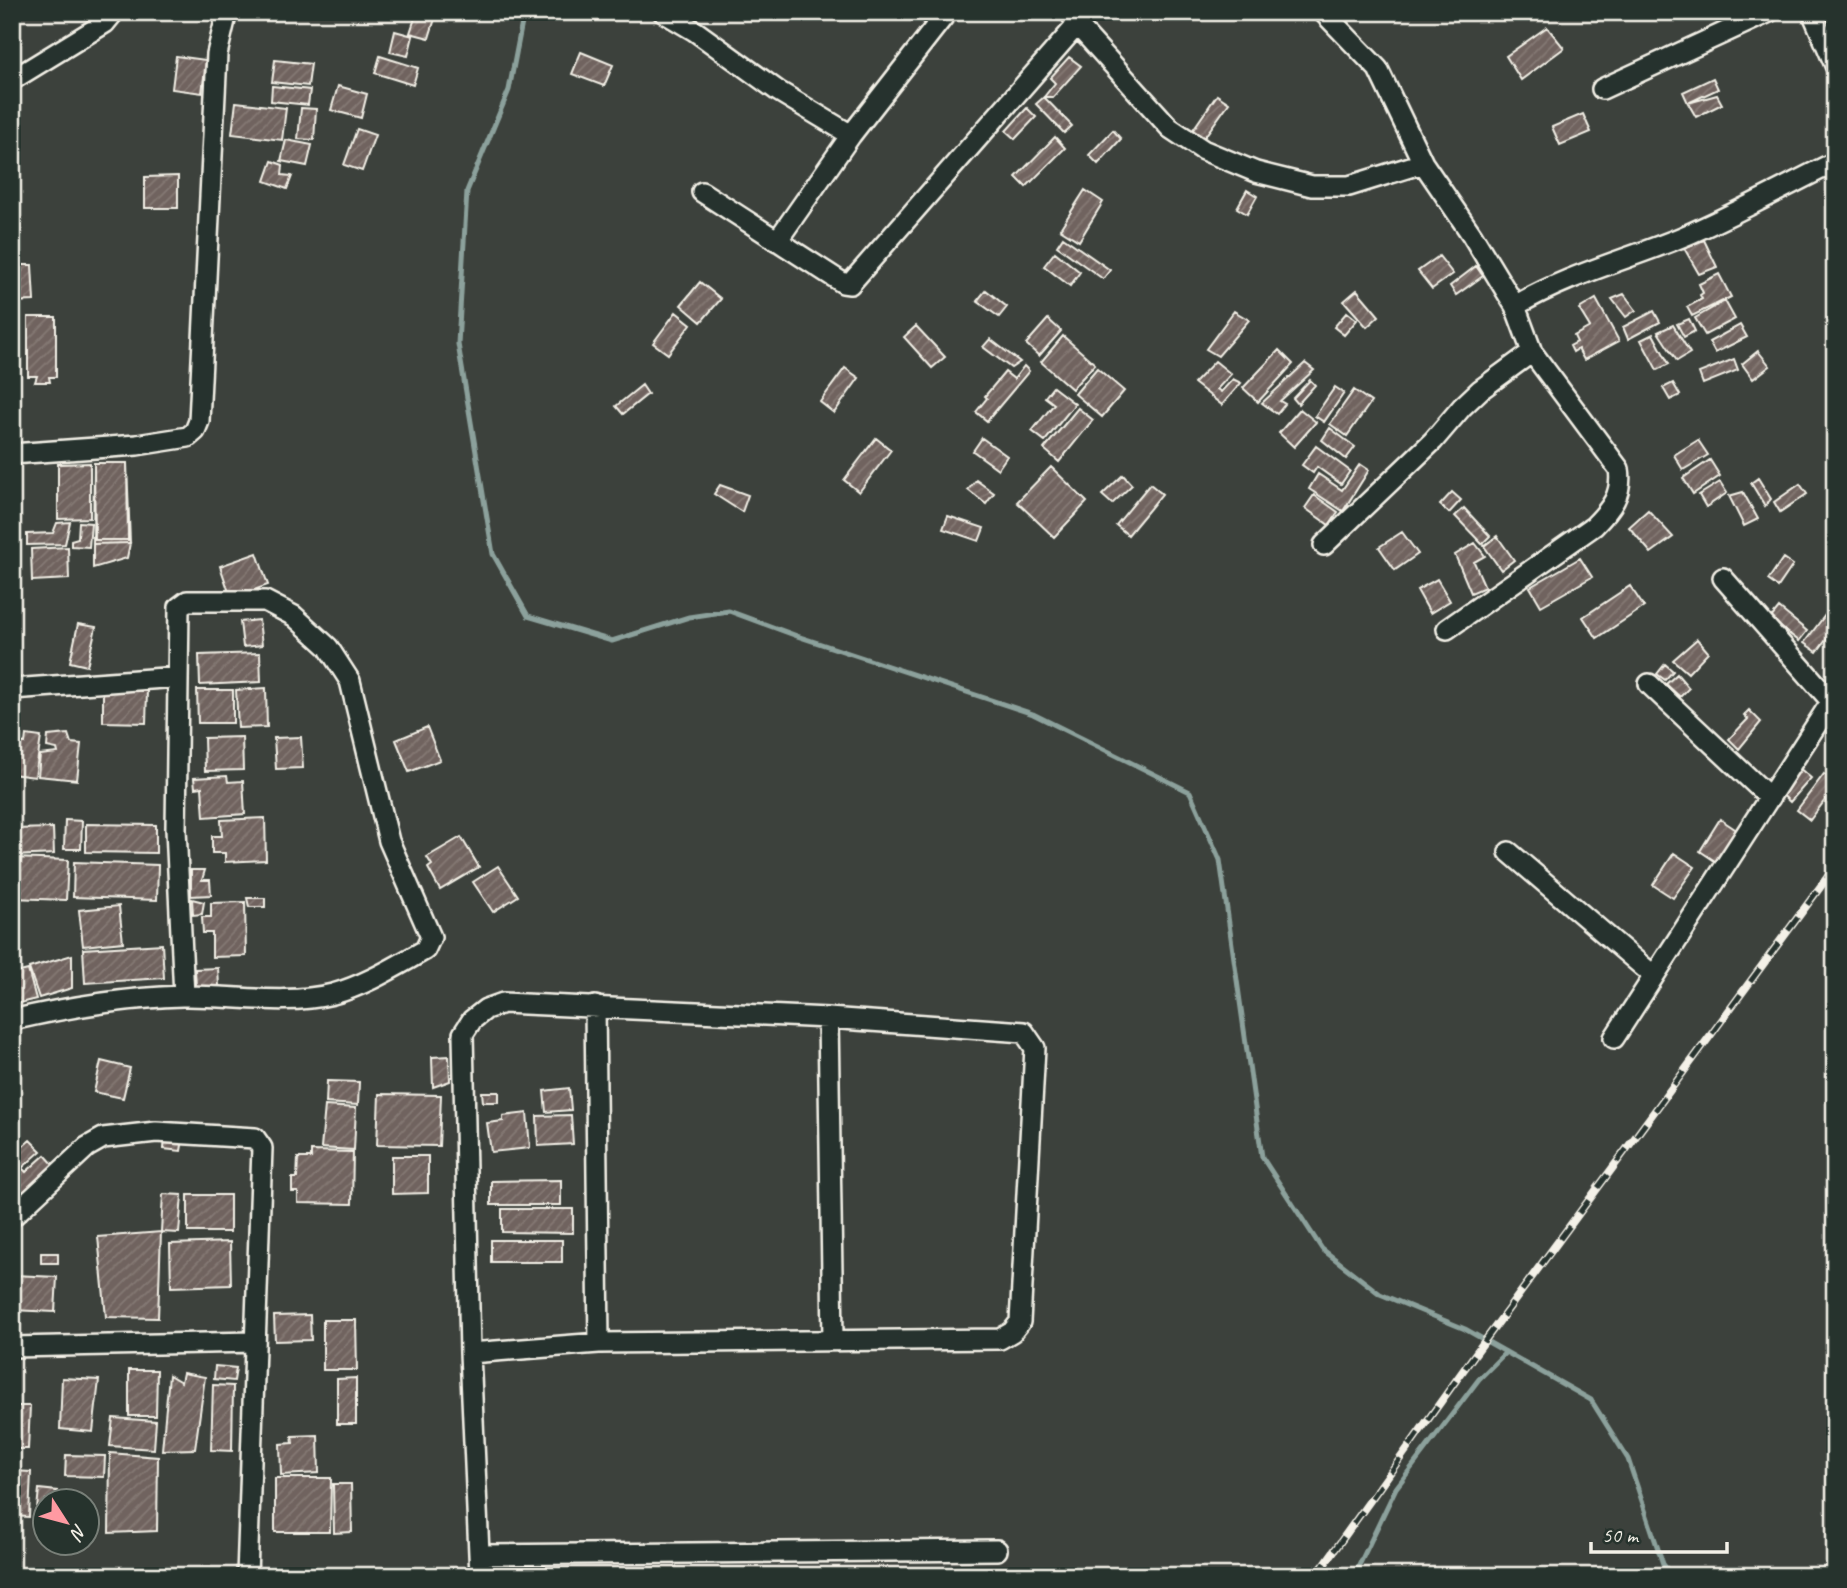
<svg xmlns="http://www.w3.org/2000/svg" width="1847" height="1588" viewBox="0 0 1847 1588" font-family="Caveat,sans-serif">
	<defs>
		<pattern id="building-hatch" width="6" height="6" patternUnits="userSpaceOnUse" patternTransform="scale(1.75)"><rect width="6" height="6" fill="#70635e"/><path d="M-1 1l2-2M0 6l6-6M5 7l2-2" fill="none" stroke="#857a75"/></pattern>
	</defs>
	<rect width="100%" height="100%" fill="#3c413c"/>
	<filter id="ink" filterUnits="userSpaceOnUse"><feTurbulence type="fractalNoise" baseFrequency=".0143" numOctaves="2"/><feDisplacementMap in="SourceGraphic" scale="14" xChannelSelector="R" yChannelSelector="G"/><feConvolveMatrix kernelMatrix="1 2 1 2 8 2 1 2 1" color-interpolation-filters="sRGB"/></filter>
	<g filter="url(#ink)">
		<g fill="none" stroke-linecap="round" stroke-linejoin="round">
			<!-- stream -->
			<path stroke="#8ca19c" stroke-width="5" d="M524 12 509 90 467 191 458 344 493 554 528 616 612 641 689 617 729 611 797 636 1033 714 1190 792 1220 860 1262 1157 1322 1249 1380 1294 1465 1329 1591 1400 1628 1459 1663 1564 1672 1576
				M1354 1576 1396 1488 1479 1379 1506 1352"/>
		</g>
		<!-- building -->
		<path fill="url(#building-hatch)" stroke="#f4f1e8" stroke-width="2" d="M417 12H437L429 38 410 33Z
			M1547 27 1564 48 1521 80 1506 56Z
			M395 31 413 36 408 56 390 52Z
			M581 52 613 65 604 86 572 74Z
			M176 56 206 60 202 93 172 89Z
			M380 56 418 68 413 85 375 73Z
			M1069 57 1081 66 1053 97H1044L1055 83 1050 78Z
			M275 60 311 64 308 86 272 82Z
			M1713 78 1718 89 1688 103 1683 92Z
			M272 86 310 90 308 105 271 101Z
			M338 86 367 94 361 118 331 110Z
			M1217 95 1229 103 1203 139 1192 131Z
			M1717 95 1722 104 1696 117 1688 103Z
			M1044 97 1072 126 1064 133 1036 104Z
			M236 102 286 108 282 140 232 134Z
			M301 108 316 109 314 140 298 139Z
			M1027 108 1036 117 1015 139 1006 131Z
			M1583 114 1591 132 1560 145 1552 127Z
			M357 129 375 135 362 171 344 165Z
			M1113 130 1121 139 1098 164 1089 155Z
			M1055 137 1065 148 1026 187 1016 177Z
			M286 140 312 145 307 166 281 161Z
			M272 161 283 165 282 175 292 176 287 189 265 181Z
			M178 176V208H145V177Z
			M1085 190 1103 202 1079 241 1060 229Z
			M1247 190 1257 196 1247 214 1237 208Z
			M1063 237 1110 270 1103 279 1057 246Z
			M1704 240 1717 267 1699 274 1684 248Z
			M1055 252 1080 272 1070 286 1044 266Z
			M1439 256 1453 274 1432 289 1418 271Z
			M12 265H32L34 301 12 302Z
			M1476 266 1483 276 1456 295 1450 286Z
			M1719 274 1731 297 1692 316 1687 307 1702 299 1700 295 1703 293 1699 284Z
			M700 282 721 299 701 322 681 305Z
			M986 290 1007 307 999 317 977 301Z
			M1357 290 1379 316 1367 327 1344 301Z
			M1624 294 1636 310 1626 317 1612 299Z
			M1596 299 1619 341 1584 360 1578 349 1573 352 1570 346 1577 342 1574 336 1590 327 1579 309Z
			M1725 301 1735 319 1705 335 1695 318Z
			M1234 311 1249 320 1218 356 1206 349Z
			M1654 311 1660 322 1628 339 1623 327Z
			M676 312 691 324 668 354 653 343Z
			M1347 312 1357 320 1344 335 1334 327Z
			M28 317H56V377H49L50 382H35L37 376H28Z
			M1048 319 1061 331 1039 356 1026 344Z
			M1689 319 1695 331 1684 337 1677 324Z
			M1673 325 1690 353 1677 361 1658 332Z
			M1740 325 1747 337 1715 353 1709 342Z
			M916 326 945 357 932 368 904 337Z
			M1653 334 1669 364 1657 370 1641 340Z
			M1063 336 1095 364 1072 389 1041 362Z
			M990 339 1020 362 1011 368 983 347Z
			M1279 350 1293 364 1258 402 1243 388Z
			M1758 351 1770 366 1753 379 1742 364Z
			M1734 359 1738 370 1703 384 1699 373Z
			M1215 361 1231 374 1217 389 1221 392 1233 379 1241 383 1222 405 1194 383Z
			M1305 363 1314 370 1280 401 1285 404 1277 414 1262 403Z
			M1024 366 1029 371 987 421 976 412 987 398 985 396 1005 372 1014 379Z
			M845 368 859 378 834 413 820 402Z
			M1097 368 1124 391 1102 417 1075 394Z
			M1310 380 1315 385 1298 404 1293 398Z
			M1673 383 1680 395 1670 400 1663 388Z
			M642 385 648 394 623 414 616 406Z
			M1053 387 1075 404 1045 441 1032 431 1054 404 1045 397Z
			M1335 387 1344 393 1324 422 1315 416Z
			M1354 390 1371 402 1347 436 1330 424Z
			M1078 408 1093 420 1059 462 1044 449Z
			M1300 409 1316 422 1294 447 1279 433Z
			M1330 428 1355 447 1346 459 1322 440Z
			M876 438 891 450 859 492 844 480Z
			M982 438 1007 456 998 469 973 451Z
			M1698 440 1708 455 1683 470 1674 455Z
			M1316 446 1350 471 1341 484 1317 467 1313 473 1302 465Z
			M1710 460 1720 476 1693 494 1683 478Z
			M90 463V518L58 519V464Z
			M94 463H127L128 540H95Z
			M94 463H127L130 543 93 544Z
			M1360 464 1369 470 1343 511 1309 489 1318 474 1342 490Z
			M1051 467 1087 502 1054 537 1017 502Z
			M1123 475 1132 485 1112 504 1102 495Z
			M1758 478 1771 499 1765 506 1751 483Z
			M976 480 994 493 986 504 968 490Z
			M1720 482 1727 493 1706 507 1699 495Z
			M1150 484 1162 494 1128 535 1116 525Z
			M1800 484 1807 494 1780 512 1774 502Z
			M720 485 748 495 742 512 714 494Z
			M1452 492 1461 500 1449 513 1440 505Z
			M1743 492 1758 519 1744 526 1729 496Z
			M1314 495 1338 512 1329 525 1305 508Z
			M1464 508 1490 536 1482 544 1455 516Z
			M1648 510 1673 537 1651 553 1629 527Z
			M948 516 984 528 979 541 943 529Z
			M70 522 65 544 27 545V534L53 533 57 523Z
			M79 522 91 523 89 547 71 546V540L78 538Z
			M1402 532 1418 554 1395 570 1379 547Z
			M1497 536 1514 560 1501 570 1484 546Z
			M130 543 127 558 93 568V544Z
			M1475 543 1485 556 1474 562 1485 587 1471 593 1455 555Z
			M68 547 69 579 32 581 31 549Z
			M257 553 268 585 231 598 220 566Z
			M1580 558 1592 577 1541 606 1530 587Z
			M1783 558 1793 565 1778 587 1768 580Z
			M1437 579 1450 601 1430 613 1417 590Z
			M1630 586 1644 607 1597 638 1583 617Z
			M1835 602V628L1817 652 1804 643Z
			M1779 608 1807 631 1799 641 1770 619Z
			M259 620 262 645 243 647 240 622Z
			M78 624 96 627 87 666 70 662Z
			M1697 639 1708 652 1688 673 1673 660Z
			M260 653 261 682 200 685 199 655Z
			M1665 664 1673 671 1665 680 1657 674Z
			M1677 674 1689 688 1680 697 1666 684Z
			M266 688 267 727 238 728 236 690Z
			M103 690 147 691 146 723 103 722Z
			M197 690H233V723H198Z
			M1749 710 1761 722 1739 749 1729 739 1748 719 1744 715Z
			M427 727 440 760 409 772 396 740Z
			M68 734 71 743 81 744 77 780 38 776 40 755 58 753 57 749 47 747 48 736Z
			M26 735 41 737 35 777 12 774V741L25 743Z
			M242 737 243 770 205 771 204 738Z
			M301 737 303 768 276 769 274 738Z
			M1798 767 1811 778 1790 802 1777 790Z
			M1824 774 1835 782V787L1810 820 1797 810Z
			M227 776 228 782 243 781 245 814 204 817 202 787 195 788 194 778Z
			M265 818 266 860 225 862V853H212V836H222L221 820Z
			M1720 819 1738 831 1718 863 1700 851Z
			M65 820 82 821 81 849H64Z
			M86 824 156 825V853L86 852Z
			M53 828 54 854 12 856V829Z
			M461 837 479 867 440 890 428 868 432 865 427 857Z
			M1674 853 1695 867 1673 898 1653 885Z
			M12 858 68 860 66 900 12 898Z
			M74 862 158 865 157 900 73 897Z
			M498 866 518 896 493 912 473 882Z
			M191 870H205L202 880H210L211 895 191 896Z
			M247 898H265V907H249Z
			M192 899 204 902 202 914 193 915Z
			M245 902 246 956 212 957V933H203L202 917H211V903Z
			M119 906 123 942 83 946 79 910Z
			M162 944 164 978 85 983 83 949Z
			M72 955V988L39 998 29 968Z
			M218 968 219 986 196 987 195 969Z
			M28 970 36 999 12 1005V974Z
			M449 1056 450 1081 433 1087 432 1057Z
			M101 1061 130 1068 123 1098 94 1092Z
			M327 1081 359 1082 358 1105 326 1103Z
			M569 1088 571 1110 546 1112 544 1091Z
			M482 1092H499V1102H483Z
			M379 1094 441 1095 439 1146 377 1145Z
			M325 1106 356 1108 354 1150 321 1148Z
			M527 1113 530 1148 491 1152 487 1123 503 1121V1116Z
			M571 1115 573 1144 538 1146 537 1116Z
			M165 1136 183 1139 181 1151 164 1149Z
			M30 1140 41 1151 22 1168 26 1172 45 1155 54 1165 18 1197 12 1190V1156Z
			M311 1151 353 1152 352 1204 298 1203V1192H292V1178H297L298 1158H311Z
			M392 1156H428V1193L392 1194Z
			M561 1180V1205H491V1181Z
			M163 1194 182 1195 179 1233 161 1232Z
			M188 1195H230V1232H188Z
			M502 1209H573V1233L502 1232Z
			M161 1232 158 1318 106 1317 98 1237Z
			M491 1240H562V1262H491Z
			M230 1242 231 1285 171 1287 170 1244Z
			M41 1253H58V1263H41Z
			M13 1275 57 1277 55 1312 12 1310Z
			M310 1315 311 1340 275 1341 274 1316Z
			M323 1320H356L357 1370H323Z
			M215 1366 236 1368 234 1381 214 1379Z
			M129 1370H157L156 1416H129Z
			M183 1373 205 1377 195 1449 162 1450 169 1375 181 1382Z
			M62 1378 99 1380 93 1432 60 1429Z
			M356 1378V1424H337V1379Z
			M213 1385 233 1386 232 1451 211 1450Z
			M12 1406H30L28 1449H12Z
			M113 1418 156 1421 154 1449 110 1446Z
			M318 1435 319 1473 281 1475 280 1444 293 1443 292 1436Z
			M110 1453 158 1457 157 1531 109 1533Z
			M66 1455 105 1456 104 1477 65 1476Z
			M12 1471 31 1472 29 1517 12 1516Z
			M275 1478H331L330 1532H275Z
			M333 1484H351L352 1532 334 1533Z
			M39 1489 57 1491 56 1500H46V1520L36 1519Z"/>
		<g fill="none" stroke-linecap="round" stroke-linejoin="round">
			<!-- street casing -->
			<g stroke="#f4f1e8" stroke-width="24">
				<path id="street" d="M663 12 695 31 778 91 851 135
					M1323 12 1378 69 1423 163 1472 235 1515 306 1532 352 1619 469C1623 494 1611 509 1594 526L1447 629
					M1812 12 1835 65
					M1077 25 1170 128 1203 150 1256 172 1312 186H1349L1423 163
					M12 80 105 23 114 12
					M1602 89 1769 12
					M702 192 843 283 850 284 1077 25 1070 12
					M777 241 851 135 947 12
					M1515 306C1567 275 1626 260 1682 237 1734 215 1784 187 1835 162
					M12 454 137 445 188 437 195 431 199 421 217 54 227 12
					M1324 545 1433 441 1462 407 1480 390 1532 352
					M1723 578 1831 701
					M1649 684 1770 798
					M12 689 178 677
					M1509 852 1654 976
					M595 1006 599 1343
					M828 1018 833 1339
					M12 1020C68 1007 125 998 182 996 232 995 284 1006 333 994 366 985 396 966 425 950L431 937 389 841 350 681 328 647 294 616 265 601H187L179 607 176 829 184 996
					M1614 1038 1835 696
					M12 1217 87 1147 103 1138 156 1132 255 1138 262 1148 247 1576
					M12 1347 255 1342
					M470 1353 599 1343 1000 1339 1012 1332 1020 1322 1035 1048 1024 1032 828 1018 503 1003 486 1009 472 1020 463 1034 470 1353 480 1576
					M480 1555 997 1550"/>
			</g>
			<!-- street -->
			<use href="#street" stroke="#26332d" stroke-width="19"/>
			<!-- rail casing -->
			<g stroke="#f4f1e8" stroke-width="8">
				<path id="rail" d="M1316 1576 1475 1354 1835 867"/>
			</g>
			<!-- rail -->
			<use href="#rail" stroke="#26332d" stroke-width="5" stroke-dasharray="16" stroke-linecap="butt"/>
		</g>
	</g>
	<!-- margin -->
	<rect width="1847" height="1588" fill="none" stroke="#26332d" stroke-width="42"/>
	<rect x="21" y="21" width="1805" height="1546" fill="none" stroke="#f4f1e8" stroke-width="2.5" filter="url(#ink)"/>
	<!-- north arrow -->
	<g transform="translate(66 1522) rotate(126)"><circle r="33" fill="#26332d" stroke="#787f78" stroke-width="2"/>
	<path d="M0-5L12 26L0 18L-12 26Z" fill="#ff9aa2"/>
	<text y="-10" font-size="19" font-weight="bold" text-anchor="middle" fill="#f4f1e8">N</text>
	</g>
	<!-- scale -->
	<path d="M1591 1542v10h136v-10" fill="none" stroke="#f4f1e8" stroke-width="3.5"/>
	<text x="1602" y="1542" font-size="21" fill="#f4f1e8" stroke="#26332d" stroke-width="5" paint-order="stroke">50 m</text>
</svg>
